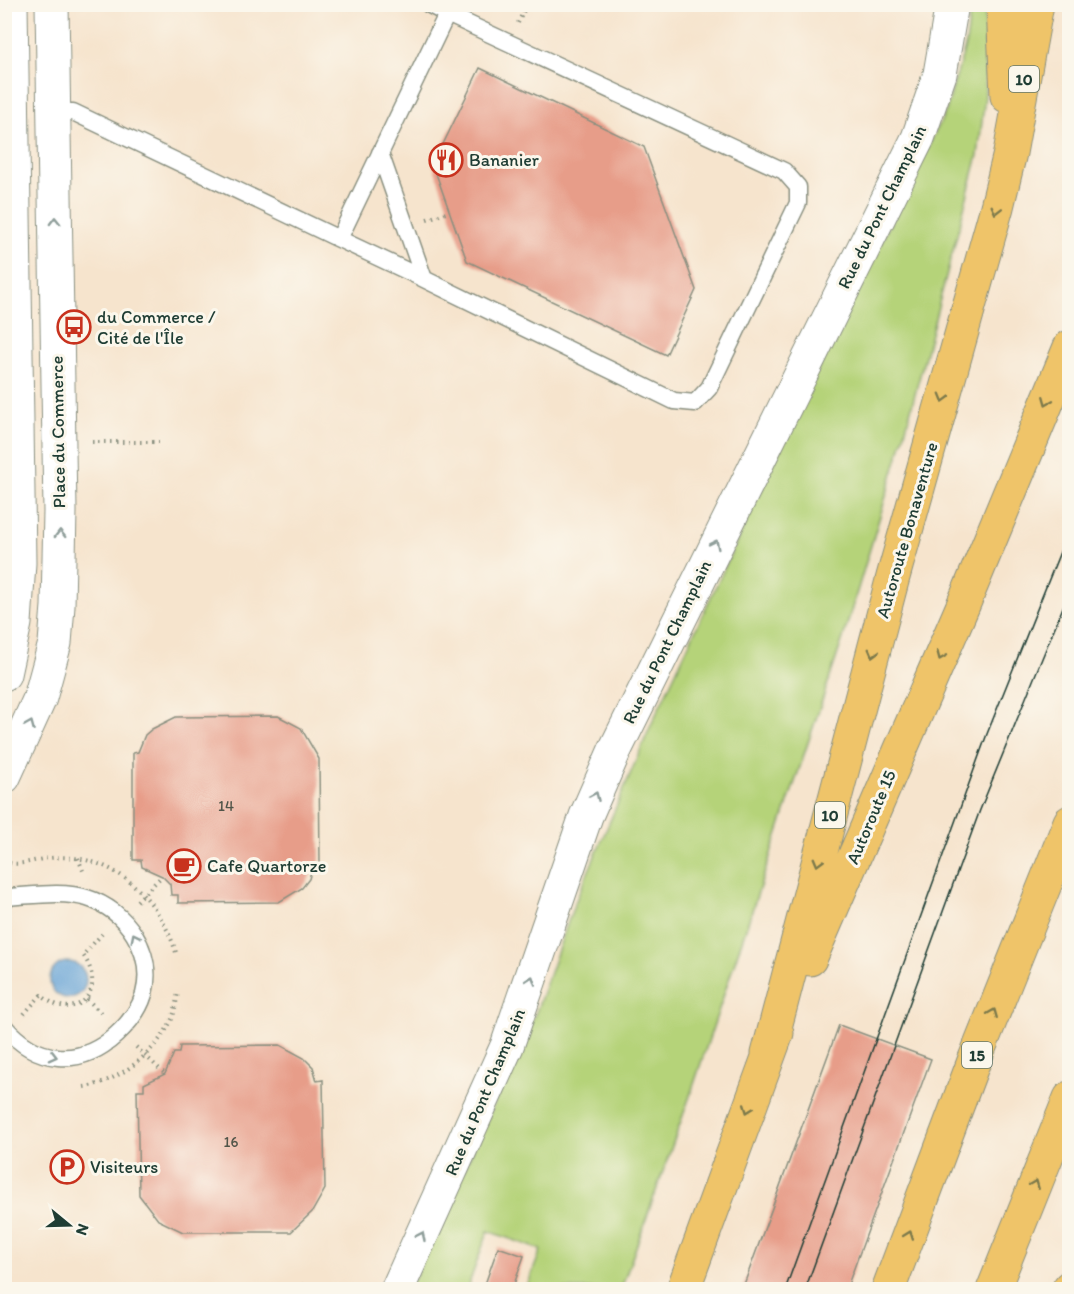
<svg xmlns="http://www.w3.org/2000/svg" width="1074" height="1294" viewBox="0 0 1074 1294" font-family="Itim,sans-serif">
	<rect width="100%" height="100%" fill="#fbf7ec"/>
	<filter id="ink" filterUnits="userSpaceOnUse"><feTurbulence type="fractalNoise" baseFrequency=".0167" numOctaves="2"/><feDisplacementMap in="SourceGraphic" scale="12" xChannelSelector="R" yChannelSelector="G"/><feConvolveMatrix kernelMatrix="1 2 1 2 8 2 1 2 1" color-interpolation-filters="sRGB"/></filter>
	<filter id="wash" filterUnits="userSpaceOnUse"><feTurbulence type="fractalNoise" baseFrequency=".008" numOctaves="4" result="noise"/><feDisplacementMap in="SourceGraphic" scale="24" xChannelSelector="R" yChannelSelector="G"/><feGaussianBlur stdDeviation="1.35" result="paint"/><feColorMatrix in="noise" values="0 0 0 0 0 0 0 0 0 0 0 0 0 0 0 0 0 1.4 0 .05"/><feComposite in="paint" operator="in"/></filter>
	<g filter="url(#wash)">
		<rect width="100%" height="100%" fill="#f6e4cd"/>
		<!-- green -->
		<path fill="#b5d379" stroke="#6a8856" stroke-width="1.5" d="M985 5V96L978 155 903 440 843 638 691 1093 621 1289H526L541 1250 488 1231 467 1289 409 1290 536 1012 574 905 652 723 811 383 946 111 966 43 971 7Z"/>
		<!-- water -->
		<path fill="#65a2d6" stroke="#427085" stroke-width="1.5" d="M50 980a18 18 0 1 1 36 0a18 18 0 1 1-36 0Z"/>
		<g id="blocks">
			<!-- building -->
			<path fill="#e79d89" d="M480 68 644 147 696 290 666 355 467 261 433 165Z
				M278 716 301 728 319 759 320 864H313L309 879 302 888 279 902 178 903V895H171L170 884 162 876 142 867 141 860H133V753L138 752 145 735 152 729 176 717Z
				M839 1025 931 1059 846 1290H742Z
				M280 1045 304 1058 313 1067 317 1081 323 1080 325 1189 312 1212 291 1232H183L158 1220 139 1195 137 1090H144V1084L165 1074 174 1053H179L180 1046Z
				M498 1247 524 1256 512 1290H483Z"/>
		</g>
	</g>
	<g filter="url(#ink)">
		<use href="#blocks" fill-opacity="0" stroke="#8a9080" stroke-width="1.5"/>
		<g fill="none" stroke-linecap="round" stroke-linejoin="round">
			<!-- service casing -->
			<g stroke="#8a9080" stroke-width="19">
				<path id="service" d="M53 112H73L339 239 447 14 428 4
					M339 239 424 279 380 153
					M424 279 674 401 695 403 709 388 798 203V187L784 171 447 14
					M4 897C30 896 62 890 87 898 126 910 155 952 144 994 139 1011 128 1024 116 1035 80 1068 36 1064 4 1026"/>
			</g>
			<!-- minor casing -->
			<g stroke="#8a9080" stroke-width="35">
				<path id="minor" d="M397 1290 507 1046 586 816 614 752 918 138 940 74 952 4"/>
			</g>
			<!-- tertiary casing -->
			<g stroke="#8a9080" stroke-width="35">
				<path id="tertiary" d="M4 674 15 623 19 563 11 4
					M4 777 40 698 55 643 58 606 60 511 52 4"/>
			</g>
			<!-- motorway casing -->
			<g stroke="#8a9080" stroke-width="35">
				<path id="motorway" d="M1003 4 1007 96
					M810 959 964 603 1070 347
					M768 1054 893 577 997 207 1010 153 1037 4
					M683 1290 777 1033
					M888 1290 974 1061 1070 822
					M993 1290 1070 1098
					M1068 1290 1070 1287"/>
			</g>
			<!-- path -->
			<path stroke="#8a9080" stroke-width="4" stroke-dasharray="1.5 4.5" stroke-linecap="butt" d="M518 23 527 4
				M427 219 449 212
				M92 442H159
				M78 858 84 873
				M4 861C18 868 35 859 50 858 113 851 161 899 177 956
				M137 901 162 876
				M87 999 103 1015
				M24 1014 41 995C75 1025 109 992 83 955L102 934
				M136 1047 165 1074
				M84 1087C119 1082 156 1052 171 1021 175 1013 176 1002 178 993
				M301 1290 305 1282"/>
			<!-- service -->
			<use href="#service" stroke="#fff" stroke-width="16"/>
			<!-- minor -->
			<use href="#minor" stroke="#fff" stroke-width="33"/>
			<!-- tertiary -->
			<use href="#tertiary" stroke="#fff" stroke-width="33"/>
			<!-- motorway -->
			<use href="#motorway" stroke="#efc469" stroke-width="33"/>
			<!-- tram -->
			<path stroke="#1f3d34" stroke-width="1.5" d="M785 1290 987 734 1070 527
				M805 1290 980 810 1070 590"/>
		</g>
		<!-- one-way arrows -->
		<defs><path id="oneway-chevron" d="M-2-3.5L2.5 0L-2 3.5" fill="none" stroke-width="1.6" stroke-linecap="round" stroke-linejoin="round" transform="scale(1.5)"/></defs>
		<g stroke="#7d7a4c">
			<use href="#oneway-chevron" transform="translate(996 210) rotate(104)"/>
			<use href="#oneway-chevron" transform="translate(944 398) rotate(106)"/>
			<use href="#oneway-chevron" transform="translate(1047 401) rotate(112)"/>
			<use href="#oneway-chevron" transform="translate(873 653) rotate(105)"/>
			<use href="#oneway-chevron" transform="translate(941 656) rotate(113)"/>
			<use href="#oneway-chevron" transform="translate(818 862) rotate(105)"/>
			<use href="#oneway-chevron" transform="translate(993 1013) rotate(-68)"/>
			<use href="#oneway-chevron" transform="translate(748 1109) rotate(110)"/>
			<use href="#oneway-chevron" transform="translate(1035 1184) rotate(-68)"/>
			<use href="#oneway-chevron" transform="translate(909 1235) rotate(-70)"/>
		</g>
		<g stroke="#8f9e9a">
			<use href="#oneway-chevron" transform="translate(55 221) rotate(-91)"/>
			<use href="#oneway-chevron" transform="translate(60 534) rotate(-91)"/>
			<use href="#oneway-chevron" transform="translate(715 544) rotate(-64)"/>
			<use href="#oneway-chevron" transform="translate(30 725) rotate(-67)"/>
			<use href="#oneway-chevron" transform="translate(595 796) rotate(-66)"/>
			<use href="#oneway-chevron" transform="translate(135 937) rotate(-117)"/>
			<use href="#oneway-chevron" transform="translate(531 980) rotate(-71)"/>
			<use href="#oneway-chevron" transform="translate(53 1056) rotate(14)"/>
			<use href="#oneway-chevron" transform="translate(421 1236) rotate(-65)"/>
		</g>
	</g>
	<!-- icons -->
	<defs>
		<g id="restaurant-ring" transform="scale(1.725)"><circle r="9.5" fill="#fbf7ec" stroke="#c8321e" stroke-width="1.5"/><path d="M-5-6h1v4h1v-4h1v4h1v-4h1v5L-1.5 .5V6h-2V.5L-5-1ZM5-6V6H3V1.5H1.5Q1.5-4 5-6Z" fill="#c8321e"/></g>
		<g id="bus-ring" transform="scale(1.725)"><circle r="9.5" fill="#fbf7ec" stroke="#c8321e" stroke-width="1.5"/><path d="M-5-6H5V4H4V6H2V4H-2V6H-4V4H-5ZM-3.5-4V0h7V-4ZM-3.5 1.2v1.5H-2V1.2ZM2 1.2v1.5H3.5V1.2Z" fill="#c8321e"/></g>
		<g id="cafe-ring" transform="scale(1.725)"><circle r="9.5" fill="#fbf7ec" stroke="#c8321e" stroke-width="1.5"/><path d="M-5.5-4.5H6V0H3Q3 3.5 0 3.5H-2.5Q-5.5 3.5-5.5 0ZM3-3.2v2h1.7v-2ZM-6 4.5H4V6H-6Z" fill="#c8321e"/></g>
		<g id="parking-ring" transform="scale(1.725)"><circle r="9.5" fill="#fbf7ec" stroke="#c8321e" stroke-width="1.5"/><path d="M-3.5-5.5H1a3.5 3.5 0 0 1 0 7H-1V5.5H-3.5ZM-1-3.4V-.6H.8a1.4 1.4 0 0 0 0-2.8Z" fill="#c8321e"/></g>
	</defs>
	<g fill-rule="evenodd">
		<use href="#restaurant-ring" x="446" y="160"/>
		<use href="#bus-ring" x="74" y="327"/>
		<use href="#cafe-ring" x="184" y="866"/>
		<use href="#parking-ring" x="67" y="1167"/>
	</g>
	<g text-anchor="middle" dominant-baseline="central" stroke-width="6" stroke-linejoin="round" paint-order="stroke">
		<!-- number labels -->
		<g font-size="15" fill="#515549">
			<text x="226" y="806">14</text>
			<text x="231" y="1142">16</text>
		</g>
		<!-- shield labels -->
		<g fill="#fbf7ec" stroke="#61756b" stroke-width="1.5">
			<rect x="1009" y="66" width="30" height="26" rx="4.5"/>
			<rect x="815" y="802" width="30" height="26" rx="4.5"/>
			<rect x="962" y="1042" width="30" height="26" rx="4.5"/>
		</g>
		<g font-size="16" font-weight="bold" fill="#1f3d34">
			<text x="1024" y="79">10</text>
			<text x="830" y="815">10</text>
			<text x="977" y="1055">15</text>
		</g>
		<!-- poi labels -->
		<g font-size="18" fill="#1f3d34" stroke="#fbf7ec" text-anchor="start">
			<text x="469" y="160">Bananier</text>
			<text x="97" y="317">du Commerce /<tspan x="97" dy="21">Cité de l'Île</tspan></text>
			<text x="207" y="866">Cafe Quartorze</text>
			<text x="90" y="1167">Visiteurs</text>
		</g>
		<!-- street labels -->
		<g font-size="18" fill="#1f3d34" stroke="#fbf7ec">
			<text transform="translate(882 207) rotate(-64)">Rue du Pont Champlain</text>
			<text transform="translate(58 432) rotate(-91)">Place du Commerce</text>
			<text transform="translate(907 530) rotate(-74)">Autoroute Bonaventure</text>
			<text transform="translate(667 642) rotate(-64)">Rue du Pont Champlain</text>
			<text transform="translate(871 817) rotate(-67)">Autoroute 15</text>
			<text transform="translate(485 1092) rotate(-67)">Rue du Pont Champlain</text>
		</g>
	</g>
	<!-- margin -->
	<rect width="1074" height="1294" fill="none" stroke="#fbf7ec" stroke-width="24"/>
	<!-- north arrow -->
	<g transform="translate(69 1225) rotate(109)" stroke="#fbf7ec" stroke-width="4.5" paint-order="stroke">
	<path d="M0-4.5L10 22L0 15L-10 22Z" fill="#1f3d34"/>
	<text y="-9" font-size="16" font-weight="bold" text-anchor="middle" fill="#1f3d34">N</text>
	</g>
</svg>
